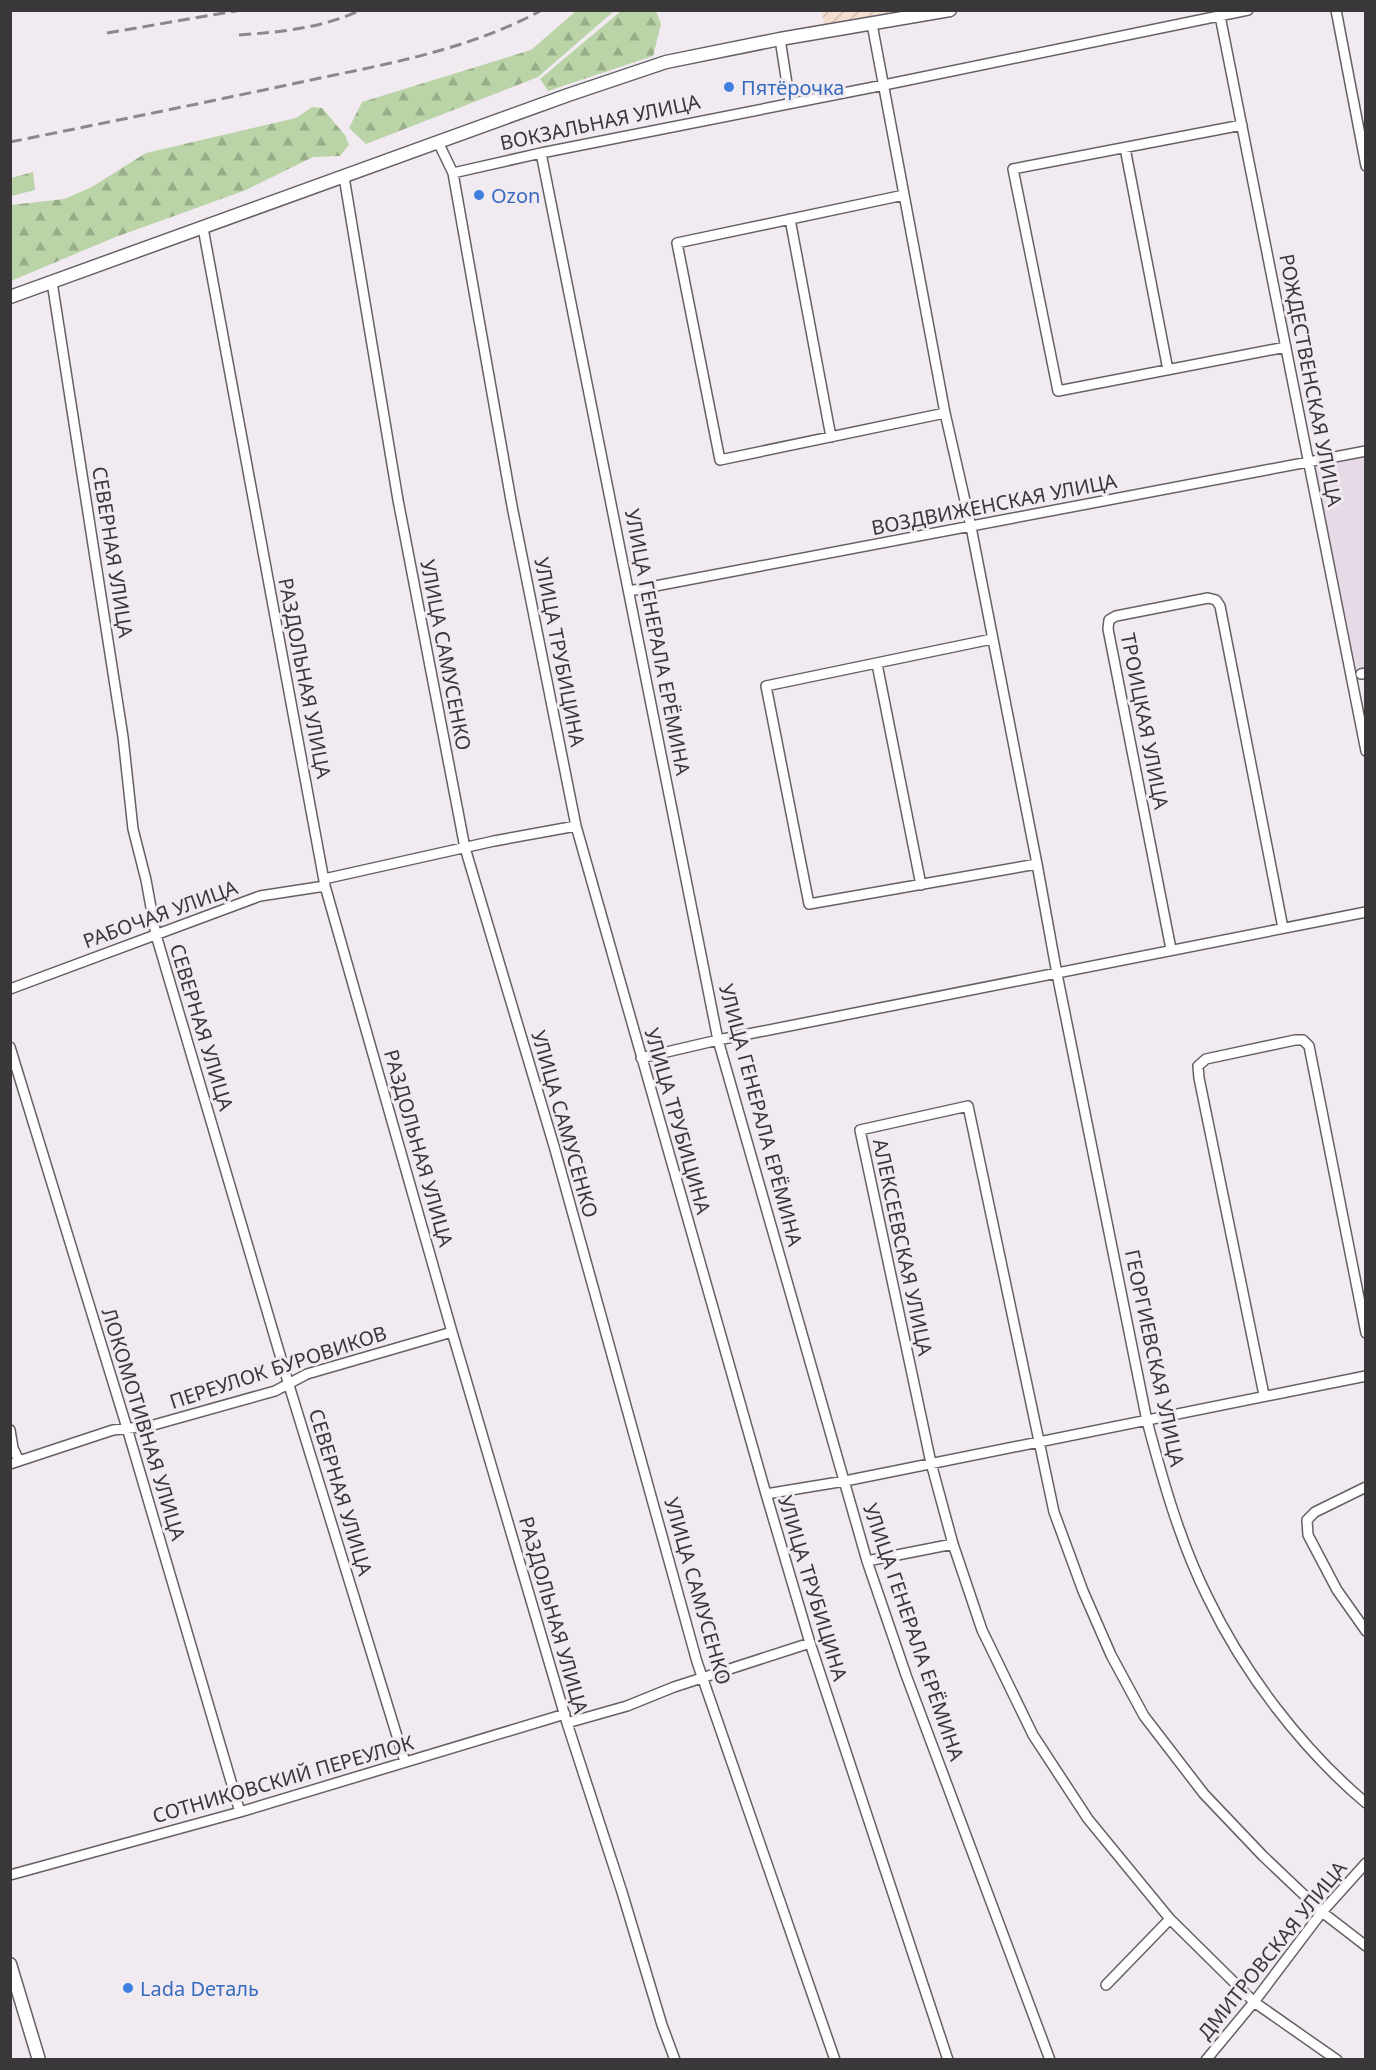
<svg xmlns="http://www.w3.org/2000/svg" width="1376" height="2070" viewBox="0 0 1376 2070" font-family="'Noto Sans',sans-serif">
	<defs>
		<pattern id="industrial-furrows" width="10" height="10" patternUnits="userSpaceOnUse" patternTransform="scale(1.5)"><rect width="10" height="10" fill="#f3ded0"/><path d="M-1 1l2-2M0 10L10 0M9 11l2-2" fill="none" stroke="#d1bfb3"/></pattern>
		<pattern id="forest-firs" width="22" height="20" patternUnits="userSpaceOnUse" patternTransform="scale(1.5)"><rect width="22" height="20" fill="#bad4a8"/><path d="M5 1l3.5 6h-7zM16 11l3.5 6h-7z" fill="#98ad8a"/></pattern>
	</defs>
	<rect width="100%" height="100%" fill="#f1eaf1"/>
	<!-- industrial -->
	<path fill="url(#industrial-furrows)" d="M821 10 899 11 825 26Z"/>
	<!-- built -->
	<path fill="#e7dae7" d="M1365 455V669L1356 671 1315 465Z"/>
	<!-- forest -->
	<path fill="url(#forest-firs)" d="M576 11H614L538 77 366 144 349 128 362 102 531 50Z
		M621 11H656L661 24 653 56 548 91 540 79Z
		M312 107 322 108 345 135 349 145 340 156 313 157 246 190 113 238 11 281V205L64 199 90 188 146 153 296 118Z
		M33 172 35 190 11 196V178Z"/>
	<g fill="none" stroke-linecap="round" stroke-linejoin="round">
		<!-- minor casing -->
		<g stroke="#666066" stroke-width="12">
			<path id="minor" d="M1336 10 1366 166
				M1220 16 1366 751
				M872 24 945 413 971 527 1037 864 1057 974 1147 1421C1163 1481 1180 1542 1208 1598 1244 1673 1302 1749 1366 1803
				M780 39 790 103
				M1242 125 1013 169 1058 391 1286 347
				M438 142 453 173 541 153 884 85 1248 10
				M1125 148 1168 370
				M541 153 718 1040 867 1561 906 1675 1050 2060
				M453 173 512 506 576 826 766 1494 810 1643 948 2060
				M344 177 398 500 465 848 554 1146 697 1662 835 2060
				M904 195 677 243 720 460 945 413
				M790 219 831 437
				M203 228 325 886 452 1332 567 1723 622 1892 662 2025 675 2060
				M52 282 123 737 133 829 146 880 156 935 288 1382 405 1762
				M629 591 1366 451
				M992 639 766 686 809 904 1037 864
				M877 664 921 885
				M1361 674 1366 673
				M324 879 494 841 576 826
				M1171 949 1108 629 1109 620 1116 616 1208 598 1216 600 1220 606 1283 928
				M10 989 260 896 325 886
				M10 1047 127 1428 240 1812
				M641 1058 718 1040 1366 912
				M1264 1395 1199 1078 1198 1066 1206 1059 1295 1040H1303L1309 1046 1366 1333
				M10 1430 13 1448 19 1461
				M10 1464 113 1430 150 1426 275 1391 307 1374 452 1332
				M1366 1487 1315 1512 1307 1520 1308 1535 1337 1590 1366 1631
				M766 1494 845 1481 1366 1376
				M867 1561 953 1544
				M567 1723 627 1706 674 1687 810 1643
				M10 1875 240 1812 565 1714
				M1106 1985 1170 1919
				M1206 2060 1254 2002 1322 1912 1366 1863
				M1337 2060 1254 2002 1170 1919 1088 1819 1033 1735 982 1630 953 1544 931 1463 860 1130 968 1106 1054 1512 1083 1591 1111 1655 1144 1716 1204 1794 1263 1856 1322 1912 1366 1946"/>
		</g>
		<!-- secondary casing -->
		<g stroke="#666066" stroke-width="15">
			<path id="secondary" d="M10 297 568 95 666 62 780 39 950 10
				M10 1964 39 2060"/>
		</g>
		<!-- minor -->
		<use href="#minor" stroke="#fff" stroke-width="9"/>
		<!-- secondary -->
		<use href="#secondary" stroke="#fff" stroke-width="12"/>
		<!-- rail -->
		<path stroke="#8c878c" stroke-width="3" stroke-dasharray="12 6" stroke-linecap="butt" d="M107 33 241 10
			M239 35C282 32 322 28 361 10
			M10 142C109 122 208 102 306 81 386 64 469 50 542 10"/>
	</g>
	<!-- markers -->
	<g fill="#3f7fe0" stroke="#f1eaf1" stroke-width="2">
		<circle cx="729" cy="87" r="6"/>
		<circle cx="479" cy="195" r="6"/>
		<circle cx="128" cy="1988" r="6"/>
	</g>
	<g text-anchor="middle" dominant-baseline="central" stroke-width="6" stroke-linejoin="round" paint-order="stroke">
		<!-- shop labels -->
		<g font-size="20" fill="#366cbe" stroke="#f1eaf1" text-anchor="start">
			<text x="741" y="87">Пятёрочка</text>
			<text x="491" y="195">Ozon</text>
			<text x="140" y="1988">Lada Dеталь</text>
		</g>
		<!-- street labels -->
		<g font-size="20" fill="#3a373a" stroke="#f1eaf1">
			<text transform="translate(600 122) rotate(-12)">ВОКЗАЛЬНАЯ УЛИЦА</text>
			<text transform="translate(1311 380) rotate(79)">РОЖДЕСТВЕНСКАЯ УЛИЦА</text>
			<text transform="translate(994 504) rotate(-11)">ВОЗДВИЖЕНСКАЯ УЛИЦА</text>
			<text transform="translate(113 552) rotate(81)">СЕВЕРНАЯ УЛИЦА</text>
			<text transform="translate(658 642) rotate(79)">УЛИЦА ГЕНЕРАЛА ЕРЁМИНА</text>
			<text transform="translate(560 652) rotate(79)">УЛИЦА ТРУБИЦИНА</text>
			<text transform="translate(446 655) rotate(79)">УЛИЦА САМУСЕНКО</text>
			<text transform="translate(305 678) rotate(79)">РАЗДОЛЬНАЯ УЛИЦА</text>
			<text transform="translate(1145 721) rotate(79)">ТРОИЦКАЯ УЛИЦА</text>
			<text transform="translate(160 914) rotate(-20)">РАБОЧАЯ УЛИЦА</text>
			<text transform="translate(202 1027) rotate(73)">СЕВЕРНАЯ УЛИЦА</text>
			<text transform="translate(761 1115) rotate(75)">УЛИЦА ГЕНЕРАЛА ЕРЁМИНА</text>
			<text transform="translate(678 1121) rotate(74)">УЛИЦА ТРУБИЦИНА</text>
			<text transform="translate(565 1124) rotate(74)">УЛИЦА САМУСЕНКО</text>
			<text transform="translate(419 1148) rotate(74)">РАЗДОЛЬНАЯ УЛИЦА</text>
			<text transform="translate(903 1247) rotate(78)">АЛЕКСЕЕВСКАЯ УЛИЦА</text>
			<text transform="translate(1155 1358) rotate(78)">ГЕОРГИЕВСКАЯ УЛИЦА</text>
			<text transform="translate(278 1367) rotate(-18)">ПЕРЕУЛОК БУРОВИКОВ</text>
			<text transform="translate(144 1424) rotate(73)">ЛОКОМОТИВНАЯ УЛИЦА</text>
			<text transform="translate(341 1492) rotate(73)">СЕВЕРНАЯ УЛИЦА</text>
			<text transform="translate(813 1588) rotate(73)">УЛИЦА ТРУБИЦИНА</text>
			<text transform="translate(698 1591) rotate(74)">УЛИЦА САМУСЕНКО</text>
			<text transform="translate(554 1615) rotate(74)">РАЗДОЛЬНАЯ УЛИЦА</text>
			<text transform="translate(914 1632) rotate(71)">УЛИЦА ГЕНЕРАЛА ЕРЁМИНА</text>
			<text transform="translate(283 1779) rotate(-16)">СОТНИКОВСКИЙ ПЕРЕУЛОК</text>
			<text transform="translate(1272 1950) rotate(-51)">ДМИТРОВСКАЯ УЛИЦА</text>
		</g>
	</g>
	<!-- border -->
	<rect width="1376" height="2070" fill="none" stroke="#3a373a" stroke-width="24"/>
</svg>
